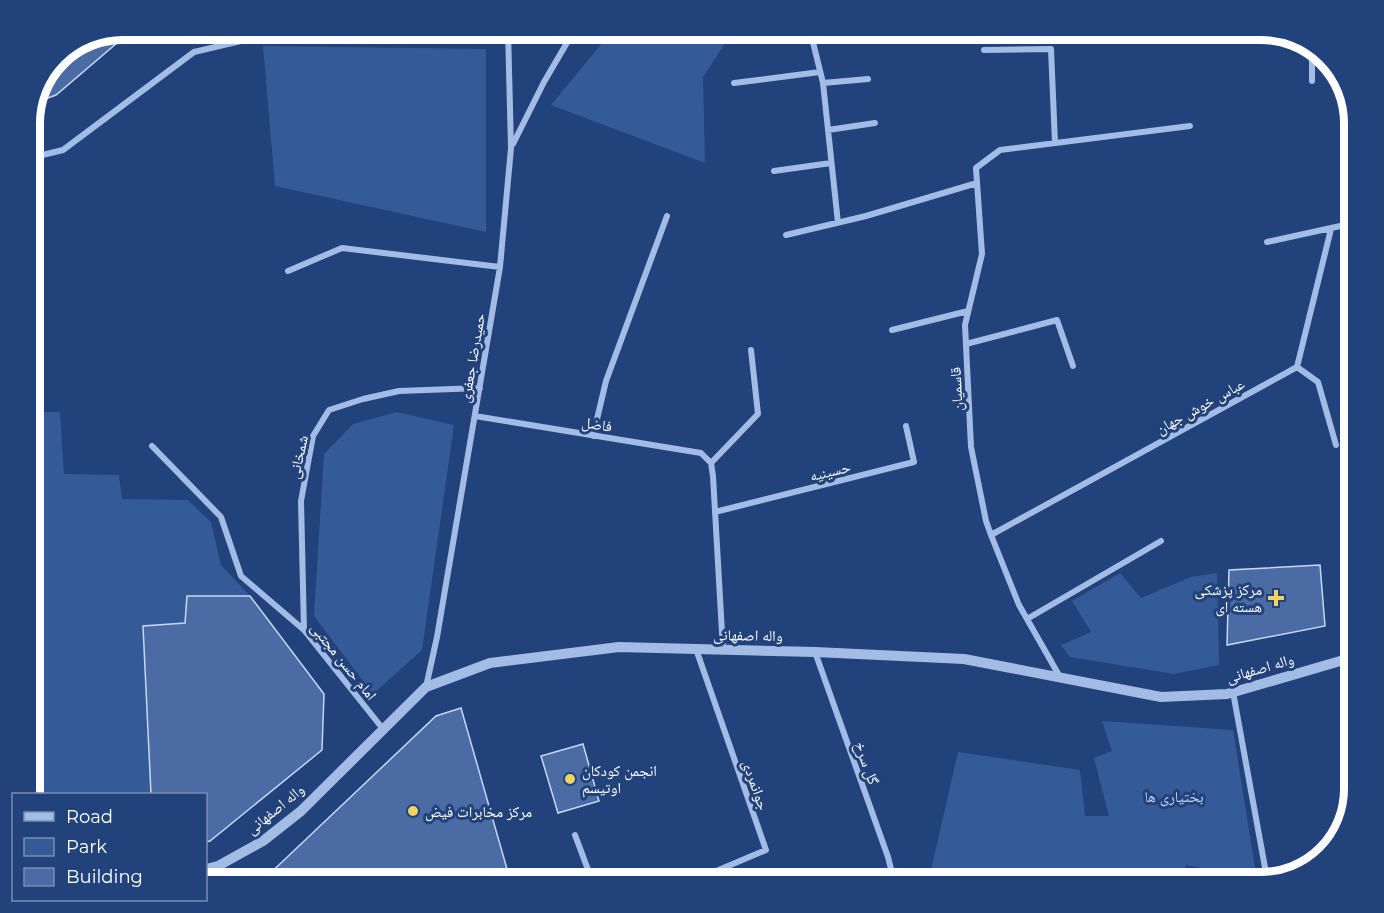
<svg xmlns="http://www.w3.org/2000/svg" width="1384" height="913" viewBox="0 0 1384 913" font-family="Montserrat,'Noto Naskh Arabic',sans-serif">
	<rect width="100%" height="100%" fill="#21427a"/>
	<!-- green -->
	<path fill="#355a98" d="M623 30H734L703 77 705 163 551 105 603 42Z
		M263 46 486 49V232L275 186Z
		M30 412H60L64 474 119 475 122 499 188 500 211 522 221 565 250 596H187L185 623 143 627 151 794H30Z
		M397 412 454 425 422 650 373 694 314 616 324 454 353 424Z
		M1120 573 1141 598 1191 577 1217 573 1219 665 1174 674 1070 657 1061 645 1091 632 1072 601Z
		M1102 721 1233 730 1257 880 1186 865 1182 883H928L958 752 1080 770 1085 816H1109L1094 758 1112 751Z"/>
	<!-- building -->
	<path fill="#4a6ba3" stroke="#c6d8f4" stroke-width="1.5" d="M115 34 117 43 56 95 37 102 58 57Z
		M1320 565 1325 626 1227 645 1229 570Z
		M187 596H250L324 694 322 750 210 841 206 842V794H151L143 626 185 623Z
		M461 708 511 883H263V880L436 716Z
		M583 744 599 801 558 813 541 756Z"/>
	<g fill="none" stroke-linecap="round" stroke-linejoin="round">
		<!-- minor -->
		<path stroke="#a3bce5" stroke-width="6" d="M810 30 823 83 838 223
			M984 50 1051 49 1055 143
			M1312 81V50L1316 49
			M734 83 820 72
			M823 83 868 79
			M828 130 875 123
			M513 144 544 82 568 41 582 30
			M30 158 63 150 194 52 288 30
			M774 171 831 163
			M786 235 866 216 977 183
			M1267 242 1354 223
			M288 271 342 248 500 267
			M892 330 968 311
			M966 344 1057 320 1073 366
			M1297 367 1318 382 1336 445
			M475 416 701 453 711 463
			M593 436 606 381 667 216
			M152 446 221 517 241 576 304 630 383 729
			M711 463 713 476 723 650
			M711 463 758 414 751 350
			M715 512 914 462 906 426
			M991 535 1297 367 1331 229
			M1027 619 1161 541
			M304 630 301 501 313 436 329 410 363 399 399 391 480 388
			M815 652 888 857 893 877 890 883
			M1060 677 1019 605 991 535 986 521 971 447 965 325 982 254 976 168 1000 150 1190 126
			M426 687 437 637 500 267 511 148 508 30
			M1233 692 1266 873
			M575 835 593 883
			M1335 840 1336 843
			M688 883 766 850 696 649"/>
		<!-- tertiary -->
		<path stroke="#a3bce5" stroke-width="10" d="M206 869 218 866 263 841 301 811 426 687 490 663 619 647 815 652 964 659 1161 697 1227 694 1354 657"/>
	</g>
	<!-- markers -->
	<g fill="#f1d365" stroke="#21427a" stroke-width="2">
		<path d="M1273 589h6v6h6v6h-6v6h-6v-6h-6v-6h6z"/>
		<circle cx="570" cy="779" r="6"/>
		<circle cx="413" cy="811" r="6"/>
	</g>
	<g text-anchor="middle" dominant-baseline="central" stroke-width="6" stroke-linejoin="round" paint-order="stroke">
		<!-- street labels -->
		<g font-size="15" fill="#fff" stroke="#21427a">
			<text transform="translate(472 358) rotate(-80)">حمیدرضا جعفری</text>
			<text transform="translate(956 389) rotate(-93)">قاسمیان</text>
			<text transform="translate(1200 406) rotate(-29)">عباس خوش جهان</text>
			<text transform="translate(597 424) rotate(9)">فاضل</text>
			<text transform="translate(298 457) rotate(-77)">شمخانی</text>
			<text transform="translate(830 471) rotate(-14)">حسینیه</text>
			<text transform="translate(748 635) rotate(1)">واله اصفهانی</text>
			<text transform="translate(344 661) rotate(51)">امام حسن مجتبی</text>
			<text transform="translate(1260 668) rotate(-16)">واله اصفهانی</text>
			<text transform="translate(867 763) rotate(70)">گل سرخ</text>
			<text transform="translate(756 785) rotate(71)">جوانمردی</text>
			<text transform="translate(275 809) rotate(-39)">واله اصفهانی</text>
		</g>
		<!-- poi labels -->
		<g font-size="15" fill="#fff" stroke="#21427a" text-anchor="start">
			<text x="1262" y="589" text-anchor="end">مرکز پزشکی<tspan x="1262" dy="17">هسته ای</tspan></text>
			<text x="582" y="770">انجمن کودکان<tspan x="582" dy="17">اوتیسم</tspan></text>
			<text x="425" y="811">مرکز مخابرات فیض</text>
		</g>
		<!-- park labels -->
		<g font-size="15" fill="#c6d8f4" stroke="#21427a">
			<text x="1174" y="796">بختیاری ها</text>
		</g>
	</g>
	<!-- crop -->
	<path d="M0 0H1384V913H0ZM123 40H1261A83 83 0 0 1 1344 123V789A83 83 0 0 1 1261 872H123A83 83 0 0 1 40 789V123A83 83 0 0 1 123 40Z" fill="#21427a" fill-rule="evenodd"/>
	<path fill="none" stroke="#fff" stroke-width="8" d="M123 40H1261A83 83 0 0 1 1344 123V789A83 83 0 0 1 1261 872H123A83 83 0 0 1 40 789V123A83 83 0 0 1 123 40Z"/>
	<!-- legend -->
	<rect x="12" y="793" width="195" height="108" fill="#21427a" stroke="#7a8eaf" stroke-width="1.5"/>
	<rect x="24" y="812" width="30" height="9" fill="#a3bce5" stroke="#7a8eaf" stroke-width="1.5"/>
	<text x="66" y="823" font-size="18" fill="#ffffff">Road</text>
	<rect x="24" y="838" width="30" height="18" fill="#355a98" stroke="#7a8eaf" stroke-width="1.5"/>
	<text x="66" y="853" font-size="18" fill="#ffffff">Park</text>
	<rect x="24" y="868" width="30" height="18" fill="#4a6ba3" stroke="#7a8eaf" stroke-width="1.5"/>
	<text x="66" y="883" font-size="18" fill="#ffffff">Building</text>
</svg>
